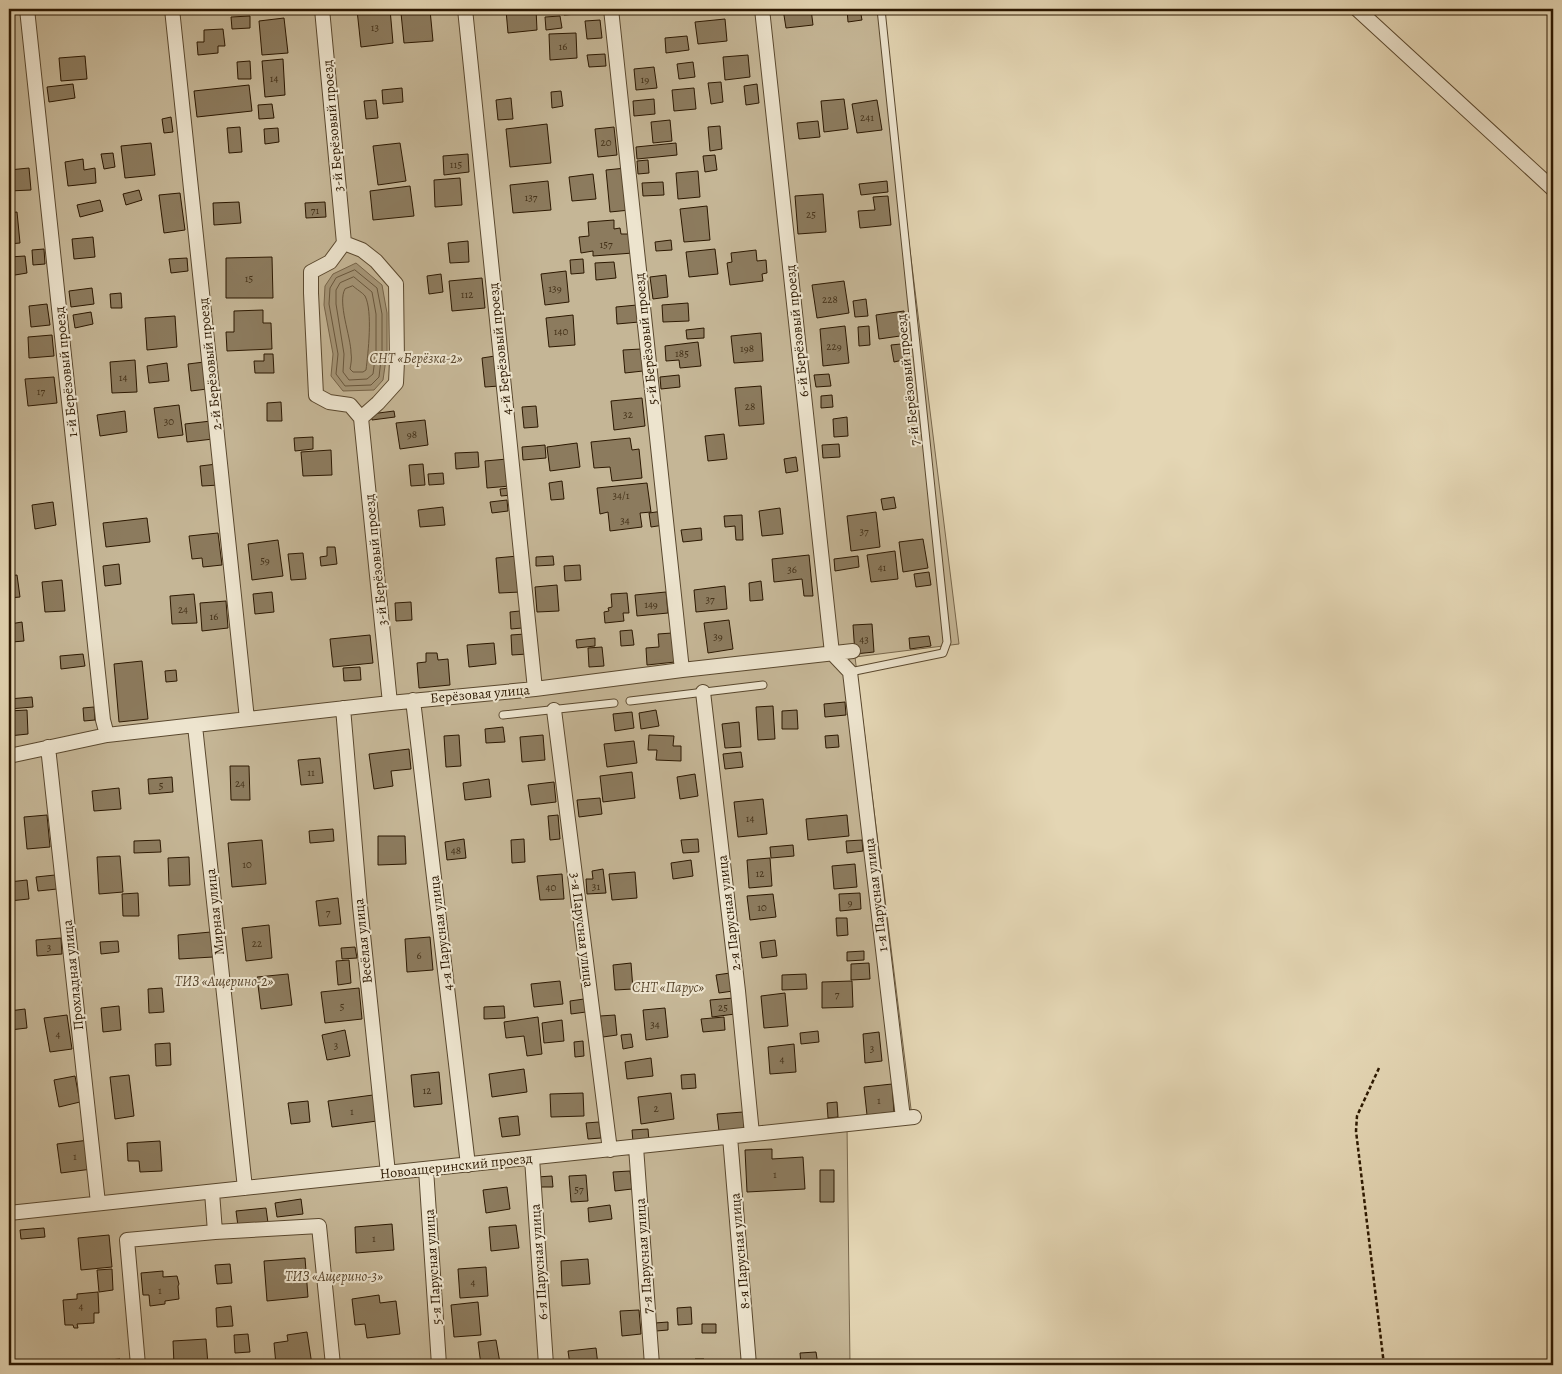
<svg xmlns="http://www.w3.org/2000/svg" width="1562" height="1374" viewBox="0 0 1562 1374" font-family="Alegreya,serif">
	<rect width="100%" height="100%" fill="#e4d6b4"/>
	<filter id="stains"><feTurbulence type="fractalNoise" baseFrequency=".004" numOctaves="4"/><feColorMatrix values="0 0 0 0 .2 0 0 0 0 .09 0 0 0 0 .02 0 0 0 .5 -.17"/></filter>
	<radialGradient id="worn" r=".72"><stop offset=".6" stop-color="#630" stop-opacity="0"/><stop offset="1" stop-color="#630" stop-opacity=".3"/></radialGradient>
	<!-- green -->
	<path fill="#c5b696" stroke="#78674c" d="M9 9H880L959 644 855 657 912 1117 847 1125 850 1365H9Z"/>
	<!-- water -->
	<path fill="#a59577" stroke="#756348" d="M356 263 382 285 387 313V352L383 380 374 390 343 391 331 376 333 354 324 305 325 286 333 274Z"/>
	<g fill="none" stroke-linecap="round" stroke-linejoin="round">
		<!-- shore -->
		<path stroke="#68563c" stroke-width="1" d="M355 270 377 288 382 314V351L379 377 371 385 345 386 336 374 338 354 329 304 330 288 336 278Z
			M354 277 372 292 376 314V351L373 374 367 379 349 380 343 372 344 354 336 304V290L340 283Z
			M353 286C356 289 363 293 365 296 373 311 368 354 366 370L363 372H353L350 369C351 364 352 358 351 353 351 337 337 302 345 289Z"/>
	</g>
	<!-- building -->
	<path fill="#8c7b5e" stroke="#2c1801" d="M123 9H148V11L123 13Z
		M369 9H390L393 43 361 47 357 10Z
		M536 9 537 30 508 33 506 10Z
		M564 9H578V14L564 15Z
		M783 9H811L813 25 786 28Z
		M847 9H860L862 20 848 22Z
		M430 10 433 41 404 43 401 13Z
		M250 16V28L232 29 231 17Z
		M560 16 562 28 546 30 545 17Z
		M284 18 288 53 262 55 259 21Z
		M725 19 727 41 698 44 695 22Z
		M600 20 602 38 587 39 585 21Z
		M223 29 225 46H218V53L198 55 197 42H204V30Z
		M576 33 577 58 550 60 549 34Z
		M687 36 689 50 666 53 665 38Z
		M605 54 606 66 589 67 587 55Z
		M748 55 750 77 725 80 723 57Z
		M85 56 87 79 61 81 59 58Z
		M283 59 285 95 265 97 262 61Z
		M250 61 251 79H238L237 62Z
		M693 62 695 77 679 79 677 64Z
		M654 67 657 88 636 90 634 69Z
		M721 82 723 102 711 104 708 83Z
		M73 84 75 98 49 102 47 87Z
		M757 84 759 103 746 105 744 86Z
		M249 85 252 111 197 117 194 91Z
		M402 88 403 102 383 104 382 90Z
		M694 88 696 109 674 111 672 90Z
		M561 91 563 106 552 108 551 92Z
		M511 98 513 119 498 120 496 100Z
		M654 99 655 114 634 116 633 101Z
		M844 99 848 129 824 132 821 101Z
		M376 100 378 118 366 119 364 101Z
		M877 100 882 130 857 133 852 104Z
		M272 104 274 118 259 119 258 105Z
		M171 117 173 132 164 133 162 119Z
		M670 120 672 141 653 143 651 122Z
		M818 121 820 137 799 139 797 123Z
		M547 124 551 163 510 167 506 129Z
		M720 126 722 149 710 151 708 127Z
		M240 127 242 152 229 153 227 128Z
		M614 127 617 155 598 157 595 129Z
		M278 128 279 142 265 144 264 129Z
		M151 143 155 175 125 178 121 146Z
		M400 143 406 181 378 185 373 146Z
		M676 143 677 155 637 159 636 147Z
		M113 153 115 167 104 169 101 154Z
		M468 154 469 172 444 175 443 156Z
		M715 155 717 170 705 172 703 156Z
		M83 159 84 170 95 168 96 183 68 186 65 162Z
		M648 160 649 173 638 174 637 161Z
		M29 168 31 190 9 191V170Z
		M626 168 630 210 610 212 606 170Z
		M698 171 700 197 678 199 676 173Z
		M593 174 596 199 572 201 569 177Z
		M460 178 462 205 435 207 434 180Z
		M548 181 551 210 513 213 510 185Z
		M887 181 888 192 861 195 859 184Z
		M663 182 664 195 643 196 642 183Z
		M410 186 414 216 373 220 370 191Z
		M139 190 142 200 126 205 123 194Z
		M180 193 185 230 164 233 159 195Z
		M823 194 826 232 798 234 795 196Z
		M888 196 891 225 860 228 858 211 875 210 873 197Z
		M100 200 103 211 80 217 77 205Z
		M239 202 241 223 214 225 213 203Z
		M325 202 326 217 306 218 305 203Z
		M707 206 710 240 684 242 680 209Z
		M17 212 20 243 9 244V213Z
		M614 220V229L620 228 621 234H631L633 253 593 256V251L581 253 579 237 589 236 588 222Z
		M93 237 95 257 74 259 72 239Z
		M671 240 672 250 656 251 655 242Z
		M468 241 469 262 450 263 448 243Z
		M44 249 45 264 33 265 32 250Z
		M715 249 718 274 689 277 686 252Z
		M756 250 757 261 766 260 767 273 762 274 763 281 730 285 727 263 732 262 731 253Z
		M25 256 27 273 9 276V257Z
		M272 257 273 298H226V258Z
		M187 258 188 271 171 273 169 259Z
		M583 259 584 273 571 274 570 260Z
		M614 262 616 278 596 280 595 263Z
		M566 271 569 302 545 305 541 274Z
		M441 274 443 292 429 294 427 276Z
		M666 275 668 297 653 299 650 277Z
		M482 278 485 308 452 311 449 281Z
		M844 281 849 313 817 318 812 285Z
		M92 288 94 304 71 307 69 291Z
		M121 293 122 308H111L110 294Z
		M866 299 868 316 855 317 853 301Z
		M688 303 689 321 663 322 662 305Z
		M47 304 50 325 31 327 29 306Z
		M637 305 639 322 617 324 616 307Z
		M263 310V323H271L272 349 227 351 226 332H234V311Z
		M904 311 907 335 879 339 876 315Z
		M91 312 93 324 75 328 73 315Z
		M573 315 575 345 549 347 546 318Z
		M175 316 177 347 147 350 145 318Z
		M845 326 849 363 823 366 820 329Z
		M869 326 870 345 859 346 858 327Z
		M704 328V338L687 339 686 330Z
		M761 333 763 361 734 363 731 336Z
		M52 335 54 356 29 358 28 337Z
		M698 342 701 366 680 368 679 360 666 361 665 346Z
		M901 344 903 360 894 362 891 345Z
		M641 349 643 371 625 373 623 350Z
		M264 354H273L274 373H255L254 361H264Z
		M495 356 499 386 485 387 482 358Z
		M135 360 137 392 112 393 110 362Z
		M204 362 207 389 191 391 188 364Z
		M167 363 169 381 149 383 147 366Z
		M829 374 831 386 816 387 814 375Z
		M679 375 680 387 661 389 660 377Z
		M54 377 57 403 28 406 25 379Z
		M761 386 764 424 739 426 735 388Z
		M832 395 833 407 821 408V396Z
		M642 398 645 426 614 430 611 401Z
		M281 402 282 421H267V403Z
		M179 405 183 435 158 438 154 408Z
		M536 406 538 427 524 428 522 407Z
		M125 411 127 432 100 436 97 415Z
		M394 411 395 417 372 420 371 414Z
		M847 417 848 436 834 437 833 419Z
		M425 420 428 445 400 449 396 423Z
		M211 421 213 439 187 442 185 424Z
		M724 434 727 459 708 461 705 436Z
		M313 437V449L295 451 294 438Z
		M630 438 632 450 639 449 642 478 612 481 610 467 594 468 591 442Z
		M577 443 580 467 550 471 547 447Z
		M839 444 840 457 823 458 822 445Z
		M545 445 546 458 523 460 522 447Z
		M331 450 332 475 303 476 301 452Z
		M478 452 479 467 456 469 455 453Z
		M796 457 798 471 786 473 784 459Z
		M507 459 510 486 487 488 485 461Z
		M217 464 219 485 202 486 200 466Z
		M423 464 425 485 411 486 409 465Z
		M443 473 444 484 429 485 428 474Z
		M562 481 564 499 551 500 549 483Z
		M647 483 651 512 640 513 642 527 610 531 608 512 600 514 597 488Z
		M511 488 512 495 501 496 500 489Z
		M894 497 896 508 883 510 881 499Z
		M507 500 508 511 492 513 490 502Z
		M53 502 56 525 35 529 32 505Z
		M443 507 445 525 420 527 418 510Z
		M780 508 783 534 762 536 759 511Z
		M663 511 664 525 651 527 649 513Z
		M876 512 880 547 851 551 847 516Z
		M742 515 743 540H736L735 526 725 527 724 516Z
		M147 518 150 542 106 547 103 523Z
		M701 528 702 540 683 542 681 530Z
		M218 533 222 565 203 567 202 558 192 559 189 536Z
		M923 539 928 568 903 572 899 542Z
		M278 540 283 576 252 580 248 544Z
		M327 547H335L337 564 321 566 320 557 327 556Z
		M895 551 898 579 871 582 867 555Z
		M303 553 306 579 291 580 288 554Z
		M809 555 813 596H804L802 579 774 582 772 559Z
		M518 556 521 592 499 593 496 558Z
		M553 556 554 565 536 566V557Z
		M858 556 859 567 835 571 834 559Z
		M119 564 121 584 105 586 103 566Z
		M580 565 581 580 565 581 564 566Z
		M929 572 931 585 916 587 914 574Z
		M17 575 20 597 9 598V576Z
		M62 580 65 611 45 612 42 582Z
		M761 581 763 600 750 601 749 583Z
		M557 585 559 611 537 612 535 587Z
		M725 586 727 609 696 612 694 590Z
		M272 592 274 612 255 614 253 594Z
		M666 592 668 613 637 616 635 595Z
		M627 593 629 613H623L624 621 605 623 604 612 609 611 608 608 612 607 611 594Z
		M194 594 197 623 172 624 170 596Z
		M226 601 228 628 202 631 200 603Z
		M411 602 412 620 396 621 395 603Z
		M520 611 522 628 511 629 510 612Z
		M729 620 733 649 708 653 704 623Z
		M22 622 24 641 12 642 10 624Z
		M872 624 874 652 855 654 853 625Z
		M632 630 634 645 621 646 620 631Z
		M672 633 675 662 647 665 646 648 659 647 658 634Z
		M525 634 527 654 512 655 511 635Z
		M370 635 373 663 333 667 330 639Z
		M929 636 931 646 910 649 909 638Z
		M595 638V646L577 648 576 640Z
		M494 643 496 664 469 667 467 645Z
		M602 647 604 666 589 667 588 648Z
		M426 653H437L438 660 448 659 450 685 419 688 417 663 426 662Z
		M83 654 85 666 61 669 60 656Z
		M142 661 148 719 119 722 114 664Z
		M360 667 361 680 344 681 343 668Z
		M176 670 177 681 166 682 165 671Z
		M32 697 33 707 9 709V699Z
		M845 702 846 715 825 717 824 704Z
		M773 706 775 739 758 740 756 707Z
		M94 707 95 720 84 721 83 708Z
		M27 710 28 734 9 736V711Z
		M656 710 659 726 641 729 639 713Z
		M797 710 798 729H782V711Z
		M632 712 634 728 615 731 613 714Z
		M739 722 741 747 725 748 722 724Z
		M503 727 505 742 486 743 485 729Z
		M459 735 461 766 446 767 444 736Z
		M543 735 545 760 522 762 520 737Z
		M649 735 674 736 673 746H681V761L656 760 657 750H648Z
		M838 735 839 747 826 748 825 736Z
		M634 741 637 763 607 767 604 744Z
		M409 749 411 769 391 771 393 786 374 789 369 754Z
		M741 752 743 767 725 769 723 754Z
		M320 758 323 783 301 785 298 760Z
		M230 766H249L250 800H231Z
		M632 772 635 798 603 802 600 776Z
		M695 774 698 796 680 799 677 777Z
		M172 777 173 792 149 794 148 779Z
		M489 779 491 797 465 800 463 783Z
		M554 782 556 802 531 805 528 785Z
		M119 788 121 809 94 811 92 791Z
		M600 798 602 814 579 817 577 800Z
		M763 799 767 834 738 837 734 802Z
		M47 815 50 847 27 849 24 817Z
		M558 815 560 839 550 840 548 816Z
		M847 815 849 836 808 840 806 819Z
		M333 829 334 841 310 843 309 831Z
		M378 836H405L406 864 378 865Z
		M464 839 466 858 447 860 445 842Z
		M524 839 525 862 512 863 511 840Z
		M698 839 699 852 683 853 681 840Z
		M160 840 161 852 134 853V841Z
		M262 840 266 884 232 887 228 843Z
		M862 840 863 851 847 853 846 841Z
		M793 845 794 856 771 858 770 847Z
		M120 856 123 892 99 894 97 857Z
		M189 857 190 885 169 886 168 858Z
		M770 858 772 886 749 888 747 860Z
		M691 860 693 876 673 879 671 863Z
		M855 864 857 887 834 889 832 866Z
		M603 869 606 893 587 894 586 879H593L592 871Z
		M635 872 637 898 612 900 609 874Z
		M562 874 564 899 540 900 537 876Z
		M55 875 57 889 38 891 36 877Z
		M27 880 29 899 9 901V882Z
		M138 893 139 916H123L122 894Z
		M860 893 861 909 840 911 839 894Z
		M773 894 776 917 750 920 747 896Z
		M338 898 341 924 319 926 316 901Z
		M836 918H847L848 935 837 936Z
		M269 925 272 958 246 961 242 928Z
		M211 932 213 957 179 959 178 935Z
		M430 937 433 970 407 972 405 939Z
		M61 938 62 954 37 956 36 940Z
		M775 940 777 956 762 958 760 942Z
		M118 941 119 952 101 954 100 942Z
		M355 947 357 958 342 959 341 948Z
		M864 951V960L847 961V952Z
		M349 960 351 983 338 985 336 961Z
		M631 963 633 989 615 990 613 965Z
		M869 963 870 979 851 980V964Z
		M730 973 733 991 719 993 716 975Z
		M288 974 292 1005 261 1009 257 977Z
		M806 974 807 989 782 990V975Z
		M560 981 563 1004 534 1007 531 984Z
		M852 981 853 1007 822 1008V982Z
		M162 988 164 1012 149 1013 148 989Z
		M359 988 362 1019 325 1023 321 992Z
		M785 993 788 1026 764 1028 761 996Z
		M734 998 735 1014 712 1017 710 1000Z
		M584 999 586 1012 571 1014 570 1001Z
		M119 1006 121 1030 103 1032 101 1008Z
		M504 1006 505 1018 484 1019V1007Z
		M665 1008 668 1037 646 1040 643 1010Z
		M25 1009 27 1028 10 1030 9 1011Z
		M67 1015 72 1049 50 1052 44 1018Z
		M615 1015 617 1035 603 1037 600 1016Z
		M538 1017 542 1054 527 1056 524 1036 506 1038 504 1022Z
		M724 1017 725 1030 703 1032 701 1019Z
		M562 1020 564 1041 544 1043 542 1023Z
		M345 1030 350 1056 327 1060 322 1035Z
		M818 1031 819 1042 801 1044 800 1033Z
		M879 1032 882 1061 865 1063 863 1034Z
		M631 1034 633 1047 623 1049 621 1035Z
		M583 1041 584 1056 575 1057 574 1042Z
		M170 1043 171 1065 156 1066 155 1044Z
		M9 1044 12 1075H9Z
		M794 1044 796 1072 770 1074 768 1047Z
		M651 1058 653 1076 627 1079 625 1062Z
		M524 1069 527 1092 492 1097 489 1074Z
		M439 1072 442 1104 414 1107 411 1075Z
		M695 1074 696 1088 682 1089 681 1075Z
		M129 1075 134 1116 115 1119 110 1077Z
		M75 1076 80 1102 59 1107 54 1080Z
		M892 1084 894 1112 867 1115 864 1087Z
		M583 1093 584 1116 551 1117 550 1094Z
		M671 1093 674 1119 641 1124 638 1097Z
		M373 1095 377 1121 332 1127 328 1101Z
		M308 1101 310 1122 291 1124 288 1103Z
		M837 1102 838 1117 828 1118 827 1103Z
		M743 1112 744 1129 719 1131 717 1114Z
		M518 1116 520 1135 502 1137 499 1118Z
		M599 1122 601 1138 588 1139 586 1123Z
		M648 1129 649 1141 633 1142 632 1130Z
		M89 1140 92 1169 61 1173 57 1144Z
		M160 1141 162 1171 140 1172 139 1161H128L127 1143Z
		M772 1149V1159L803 1157 805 1189 747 1192 745 1150Z
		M820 1170H834V1202H820Z
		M630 1171 632 1189 615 1191 613 1172Z
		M586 1175 588 1201 571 1202 569 1176Z
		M552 1176 553 1187H538L537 1177Z
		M507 1187 510 1209 486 1213 483 1190Z
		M301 1199 303 1214 277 1217 275 1203Z
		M610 1205 612 1219 589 1222 588 1208Z
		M266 1208 268 1223 238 1226 236 1211Z
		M392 1224 394 1250 356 1253 355 1227Z
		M516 1225 519 1248 491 1251 489 1227Z
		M44 1228 45 1237 21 1239 20 1230Z
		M109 1235 112 1267 81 1270 78 1238Z
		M305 1258 308 1297 267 1301 264 1261Z
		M588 1259 590 1284 562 1286 561 1261Z
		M230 1264 232 1283 217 1284 215 1265Z
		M486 1267 488 1296 460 1298 458 1269Z
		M112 1269 113 1290 99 1292 97 1270Z
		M163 1271V1277L177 1276 179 1284 178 1286 179 1299 165 1301V1304L150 1306 149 1295H143L141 1273Z
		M98 1292 99 1313H94V1323L77 1324 78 1328H74L73 1325H65L63 1300 77 1299V1294Z
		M379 1295 380 1303 396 1301 400 1334 367 1338 365 1324 355 1325 352 1299Z
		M478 1302 481 1335 454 1337 451 1305Z
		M231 1306 233 1326 217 1327 216 1308Z
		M691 1307 692 1324 678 1325 677 1308Z
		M639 1310 641 1334 622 1336 620 1311Z
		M668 1322V1330L656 1331 655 1323Z
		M702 1324H716V1333H702Z
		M307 1332 312 1365H276L274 1343 288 1341 287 1335Z
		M248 1334 250 1352 235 1353 234 1335Z
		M206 1339 208 1365H174L173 1341Z
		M496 1340 500 1363 481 1365 478 1342Z
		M596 1348 598 1365H570L568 1351Z
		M816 1352 818 1365H801L800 1353Z
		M120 1359V1365H87V1362Z
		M695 1359H704V1365H695Z
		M407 1363 408 1365H370Z"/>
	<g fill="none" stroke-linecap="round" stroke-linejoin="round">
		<!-- service casing -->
		<g stroke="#5a482e" stroke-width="9">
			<path id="service" d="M850 672 943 653 947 642 881 9
				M630 701 763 685
				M503 715 614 703"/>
		</g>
		<!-- minor casing -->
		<g stroke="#5a482e" stroke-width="16">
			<path id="minor" d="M27 9 103 720 107 735
				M172 9 247 719
				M322 9 344 243 330 262 311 272V293L316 395 329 402 350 405 361 418 390 703
				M465 9 535 689
				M611 9 682 670
				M762 9 832 653 850 672 903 1118
				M1357 9 1553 189
				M344 243 362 250 376 261 396 284 397 361 396 383 378 403 361 418
				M703 692 738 991 752 1134
				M413 700 468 1165
				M343 708 360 906 388 1173
				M554 710 610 1150
				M195 726 245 1188
				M48 747 98 1203
				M9 756 107 735 390 703 535 689 682 670 853 651
				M730 1137 749 1365
				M636 1147 652 1365
				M532 1158 546 1365
				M426 1169 439 1365
				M212 1192 215 1232
				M9 1213 914 1117
				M138 1365 127 1240 215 1232 319 1226 333 1365"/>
		</g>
		<!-- path -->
		<path stroke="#2c1801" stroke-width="2.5" stroke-dasharray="4 2.5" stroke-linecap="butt" d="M1379 1068 1357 1116 1356 1131 1384 1365"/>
		<!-- service -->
		<use href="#service" stroke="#ede4ce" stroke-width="7"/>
		<!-- minor -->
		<use href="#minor" stroke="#ede4ce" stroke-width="14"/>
	</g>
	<g text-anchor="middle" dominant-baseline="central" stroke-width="4" stroke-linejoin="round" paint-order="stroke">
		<!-- number labels -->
		<g font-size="11" fill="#443118">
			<text x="375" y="27">13</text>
			<text x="563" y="46">16</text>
			<text x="274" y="78">14</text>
			<text x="645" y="79">19</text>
			<text x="867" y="117">241</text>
			<text x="606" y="142">20</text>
			<text x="456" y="164">115</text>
			<text x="531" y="197">137</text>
			<text x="315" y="210">71</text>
			<text x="811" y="214">25</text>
			<text x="606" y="244">157</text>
			<text x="249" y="278">15</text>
			<text x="555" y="288">139</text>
			<text x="467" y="294">112</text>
			<text x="830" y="299">228</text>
			<text x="561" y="331">140</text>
			<text x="834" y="346">229</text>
			<text x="747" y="348">198</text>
			<text x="682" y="353">185</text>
			<text x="123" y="377">14</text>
			<text x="41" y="391">17</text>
			<text x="750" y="406">28</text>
			<text x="628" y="414">32</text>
			<text x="169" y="421">30</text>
			<text x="412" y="434">98</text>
			<text x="621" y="495">34/1</text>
			<text x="625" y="520">34</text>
			<text x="864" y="531">37</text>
			<text x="265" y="560">59</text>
			<text x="882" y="567">41</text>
			<text x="792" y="569">36</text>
			<text x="710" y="599">37</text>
			<text x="651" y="604">149</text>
			<text x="183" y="609">24</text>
			<text x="214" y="616">16</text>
			<text x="718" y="636">39</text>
			<text x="864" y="639">43</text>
			<text x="311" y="772">11</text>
			<text x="240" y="783">24</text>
			<text x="161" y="785">5</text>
			<text x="750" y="818">14</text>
			<text x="456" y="850">48</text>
			<text x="247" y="864">10</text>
			<text x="760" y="873">12</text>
			<text x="596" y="886">31</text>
			<text x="551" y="887">40</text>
			<text x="850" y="902">9</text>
			<text x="762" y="907">10</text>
			<text x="328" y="912">7</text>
			<text x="257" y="943">22</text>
			<text x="49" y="947">3</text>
			<text x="419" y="955">6</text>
			<text x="837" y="994">7</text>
			<text x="342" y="1006">5</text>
			<text x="723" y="1007">25</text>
			<text x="655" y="1024">34</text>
			<text x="58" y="1034">4</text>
			<text x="336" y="1045">3</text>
			<text x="872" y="1048">3</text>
			<text x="782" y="1059">4</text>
			<text x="427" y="1090">12</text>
			<text x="879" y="1100">1</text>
			<text x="656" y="1108">2</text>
			<text x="352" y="1111">1</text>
			<text x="75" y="1156">1</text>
			<text x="775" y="1174">1</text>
			<text x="579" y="1189">57</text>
			<text x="374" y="1238">1</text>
			<text x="473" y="1282">4</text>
			<text x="160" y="1290">1</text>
			<text x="81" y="1306">4</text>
		</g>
		<!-- street labels -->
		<g font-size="14" fill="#2c1801" stroke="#ede4ce">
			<text transform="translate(333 126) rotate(-95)">3-й Берёзовый проезд</text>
			<text transform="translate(797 331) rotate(-96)">6-й Берёзовый проезд</text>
			<text transform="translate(646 339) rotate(-96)">5-й Берёзовый проезд</text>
			<text transform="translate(500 349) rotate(-96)">4-й Берёзовый проезд</text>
			<text transform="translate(210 364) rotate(-96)">2-й Берёзовый проезд</text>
			<text transform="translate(66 372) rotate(-96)">1-й Берёзовый проезд</text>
			<text transform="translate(908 380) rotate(-96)">7-й Берёзовый проезд</text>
			<text transform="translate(376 560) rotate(-96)">3-й Берёзовый проезд</text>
			<text transform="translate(480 694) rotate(-5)">Берёзовая улица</text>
			<text transform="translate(876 895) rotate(-97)">1-я Парусная улица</text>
			<text transform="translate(215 912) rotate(-96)">Мирная улица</text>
			<text transform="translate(729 913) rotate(-97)">2-я Парусная улица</text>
			<text transform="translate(582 930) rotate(83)">3-я Парусная улица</text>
			<text transform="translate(441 933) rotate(-97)">4-я Парусная улица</text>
			<text transform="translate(363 941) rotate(-96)">Весёлая улица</text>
			<text transform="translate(73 975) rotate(-96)">Прохладная улица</text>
			<text transform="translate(456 1166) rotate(-6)">Новоащеринский проезд</text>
			<text transform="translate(740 1251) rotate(-95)">8-я Парусная улица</text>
			<text transform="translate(644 1256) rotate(-94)">7-я Парусная улица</text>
			<text transform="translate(539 1262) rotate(-94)">6-я Парусная улица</text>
			<text transform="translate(433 1267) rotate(-94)">5-я Парусная улица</text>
		</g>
		<!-- park labels -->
		<g font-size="14" font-style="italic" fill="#5a472e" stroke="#ede4ce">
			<text x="416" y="358">СНТ «Берёзка-2»</text>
			<text x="224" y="981">ТИЗ «Ащерино-2»</text>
			<text x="668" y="987">СНТ «Парус»</text>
			<text x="334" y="1276">ТИЗ «Ащерино-3»</text>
		</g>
	</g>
	<!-- margin -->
	<rect width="1562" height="1374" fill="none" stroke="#e4d6b4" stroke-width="30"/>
	<rect x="10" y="10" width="1542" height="1354" fill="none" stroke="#2c1801" stroke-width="2.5"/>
	<rect x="15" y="15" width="1532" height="1344" fill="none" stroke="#2c1801"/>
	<rect width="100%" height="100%" filter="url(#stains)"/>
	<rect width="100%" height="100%" fill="url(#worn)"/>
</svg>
